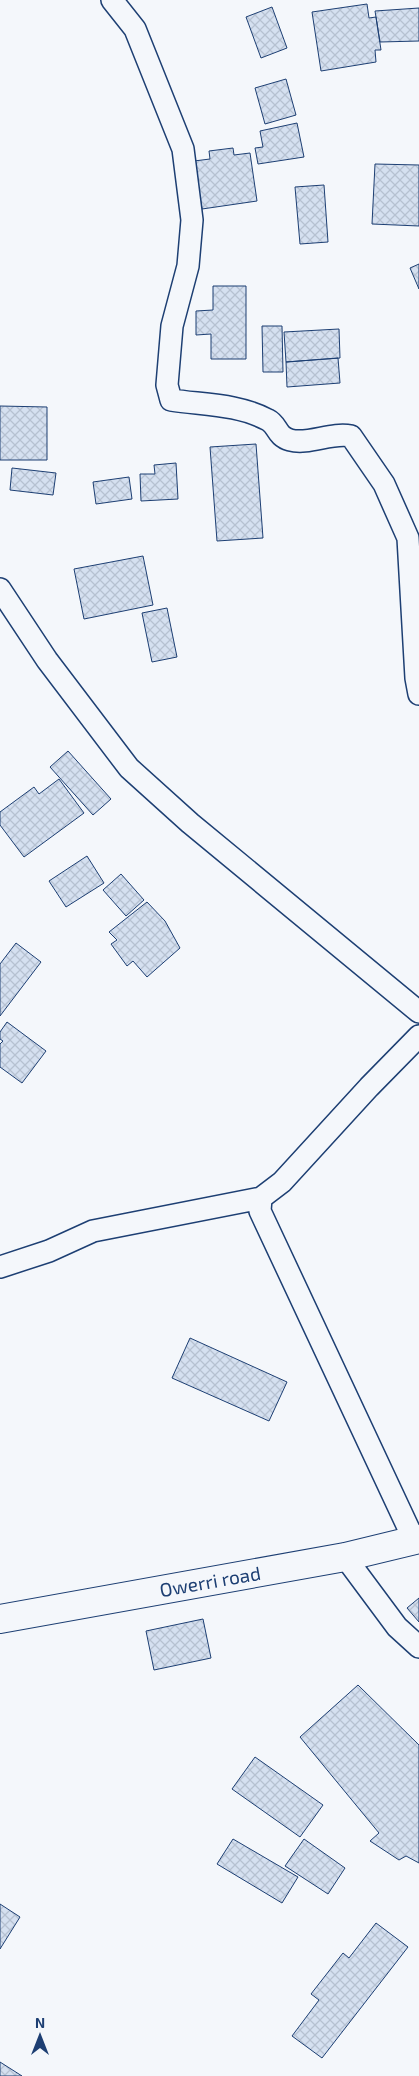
<svg xmlns="http://www.w3.org/2000/svg" width="419" height="2076" viewBox="0 0 419 2076" font-family="'Exo 2',sans-serif">
	<defs>
		<pattern id="building-cross-hatch" width="8" height="8" patternUnits="userSpaceOnUse" patternTransform="scale(1.25)"><rect width="8" height="8" fill="#d5e0f0"/><path d="M0 0l8 8M0 8l8-8" fill="none" stroke="#b6c1d1"/></pattern>
	</defs>
	<rect width="100%" height="100%" fill="#f4f7fb"/>
	<!-- building -->
	<path fill="url(#building-cross-hatch)" stroke="#1d3f73" d="M367 4 369 18 376 17 381 50H375L376 62 321 71 312 12Z
		M272 7 287 48 261 58 246 17Z
		M419 8V41L380 42 375 11Z
		M286 79 296 115 265 124 255 88Z
		M297 123 304 157 258 164 255 148 263 147 260 131Z
		M233 148 234 155 250 153 257 201 202 209 194 161 210 159 209 151Z
		M375 164 419 165V226L372 224Z
		M324 185 328 242 300 244 295 187Z
		M419 264V289L410 268Z
		M213 286H246V359H211V334L196 335V311L213 310Z
		M262 326H282L283 372H263Z
		M339 329 340 358 286 362 284 332Z
		M338 358 340 383 287 387 286 362Z
		M0 406 47 407V460H0Z
		M256 444 263 538 217 541 210 447Z
		M176 463 178 499 141 501 140 474H155L154 465Z
		M12 468 56 473 53 495 10 490Z
		M129 477 132 499 96 504 93 482Z
		M143 556 153 605 84 619 74 569Z
		M167 608 177 657 152 662 142 613Z
		M68 751 111 799 93 815 50 767Z
		M59 779 84 813 24 857 0 825V812L34 787 39 794Z
		M87 856 104 883 66 907 49 881Z
		M121 874 144 900 126 916 103 890Z
		M147 902 165 921 180 948 147 977 133 961 127 966 111 944 117 940 109 932Z
		M16 943 41 962 0 1016V964Z
		M7 1022 46 1051 22 1083 0 1067V1044L3 1041 0 1039V1032Z
		M190 1338 287 1382 269 1421 172 1378Z
		M419 1598V1622L407 1608Z
		M203 1619 211 1658 154 1670 146 1631Z
		M358 1685 419 1745V1863L406 1856 399 1860 370 1841 379 1833 300 1737Z
		M255 1757 323 1805 300 1837 232 1789Z
		M233 1839 298 1877 282 1903 217 1864Z
		M304 1839 345 1868 328 1894 285 1866Z
		M0 1904 20 1917 0 1949Z
		M376 1923 408 1947 322 2058 292 2036 319 2000 311 1994 343 1953 349 1958Z
		M0 2062 22 2076H0Z"/>
	<g fill="none" stroke-linecap="round" stroke-linejoin="round">
		<!-- street casing -->
		<g stroke="#1d3f73" stroke-width="24">
			<path id="street" d="M112 0 135 29 183 149 192 220 188 266 172 326 167 385 171 400C205 405 238 404 268 420 278 425 276 436 290 440 309 445 331 432 351 436L384 484 408 538 416 678 419 694
				M0 589 47 660 129 768 190 823 419 1012
				M0 1267 49 1251 93 1231 261 1198
				M414 1540 260 1211 261 1198 282 1182 369 1087 419 1036
				M345 1557 397 1627 419 1647"/>
		</g>
		<!-- secondary casing -->
		<g stroke="#1d3f73" stroke-width="30">
			<path id="secondary" d="M0 1619 345 1557 419 1539"/>
		</g>
		<!-- street -->
		<use href="#street" stroke="#f4f7fb" stroke-width="21"/>
		<!-- secondary -->
		<use href="#secondary" stroke="#f4f7fb" stroke-width="28"/>
	</g>
	<g text-anchor="middle" dominant-baseline="central" stroke-width="4" stroke-linejoin="round" paint-order="stroke">
		<!-- street labels -->
		<g font-size="19" fill="#1d3f73" stroke="#f4f7fb">
			<text transform="translate(210 1581) rotate(-10)">Owerri road</text>
		</g>
	</g>
	<!-- north arrow -->
	<g transform="translate(40 2036)" stroke="#f4f7fb" stroke-width="4" paint-order="stroke">
	<path d="M0-4L9 19L0 12L-9 19Z" fill="#1d3f73"/>
	<text y="-8" font-size="14" font-weight="bold" text-anchor="middle" fill="#1d3f73">N</text>
	</g>
</svg>
